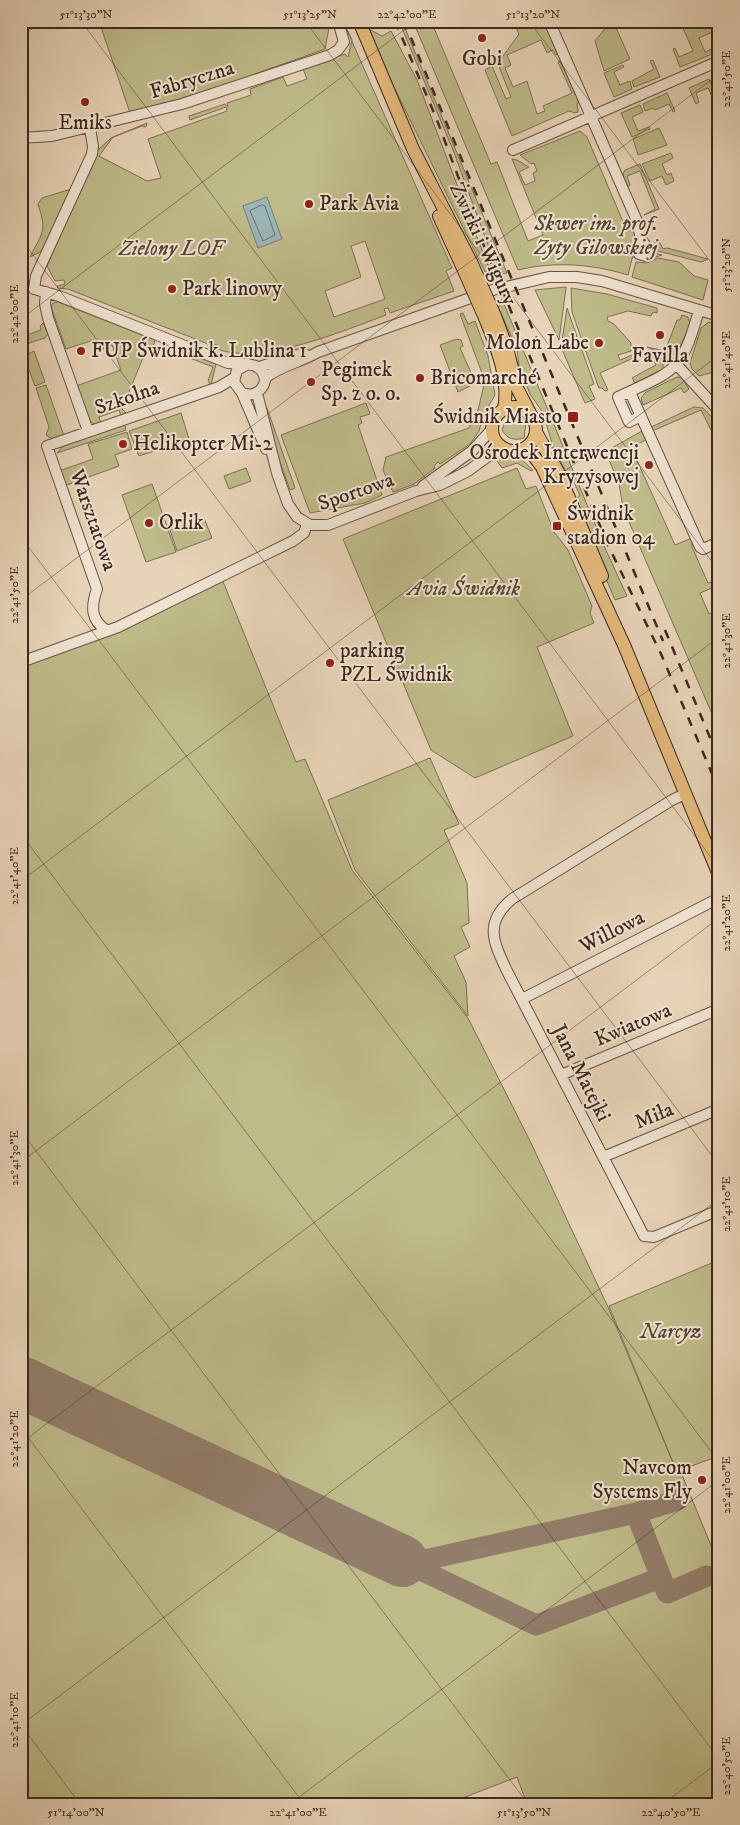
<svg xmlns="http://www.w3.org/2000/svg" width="740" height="1825" viewBox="0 0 740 1825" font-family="'IM FELL DW Pica',serif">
	<rect width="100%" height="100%" fill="#e7d3b7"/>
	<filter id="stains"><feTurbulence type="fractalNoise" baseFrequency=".004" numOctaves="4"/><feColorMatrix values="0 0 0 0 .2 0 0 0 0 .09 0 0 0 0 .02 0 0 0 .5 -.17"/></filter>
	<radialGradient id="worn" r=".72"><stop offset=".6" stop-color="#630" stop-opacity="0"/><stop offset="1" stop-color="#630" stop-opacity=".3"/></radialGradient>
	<!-- green -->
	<path fill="#beba89" stroke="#7e7054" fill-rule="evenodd" d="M99 21H326L329 28 325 49 211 90 130 113Z
		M343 21 452 268 446 271 454 291 390 313 388 308 384 309 386 315C343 331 260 366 217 349L218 345 214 344 213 346 68 289 58 288 57 286 65 284 64 280 55 281 47 266 97 151 111 138 147 123 146 127 142 126 113 137 99 156 147 181 161 178 148 139 227 111 226 107 190 120 189 116 225 104 228 107 227 103 251 95 250 89 283 77 287 86 307 79 303 69 345 54 348 57 352 40ZM365 241 385 299 334 317 325 291 361 277 351 246Z
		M399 21H402L507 273 499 275 453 150Z
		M413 21H431L491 164 497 162 528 241 543 235 512 159 517 160 529 167 519 172 525 185 535 181 533 173 537 171 534 163 531 164 520 155 580 131 587 137 627 231 636 230 635 256H651L652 252 662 255 647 260 633 255 628 275C592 264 555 261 518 270Z
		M513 21H545L558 52 556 55 553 50 547 53 541 40 507 55 511 65 505 68 513 87 527 81 537 114 545 111 543 106 572 93 558 62 560 61 580 102 577 103 578 112 575 113 569 111 512 136 485 70 492 66 506 99 511 97 498 64 502 62 501 59 519 34Z
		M611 21H613L630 59 604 71 595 41Z
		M680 21H719V29L699 38 705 52 714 48 715 53 680 67 673 49 675 48 679 57 693 51Z
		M369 29 382 36 391 31 417 80 490 271 485 272 389 77Z
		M653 60 660 77 634 87 632 81 654 69 650 61Z
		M623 65 624 67 614 72 620 85 630 81 632 89 614 97 604 73Z
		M709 79 719 101V112L708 88 696 93 699 102 696 104 689 88Z
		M667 93 675 111 673 112 669 104 655 110 653 108 645 111 643 104Z
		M640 105 643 112 632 117 638 131 649 127 650 129 632 137 621 113Z
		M659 128 667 145 638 155 633 139Z
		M671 153 673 158 662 164 667 175 671 173 674 181 666 185 662 176 650 181 642 164Z
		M640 164 659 209 644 215 655 209 640 171 627 176 630 185 627 187 623 174 625 170Z
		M71 189 42 251 30 257C43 231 47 232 38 204L42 198Z
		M659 241 663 249 667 248 708 259 701 262 654 250 652 244Z
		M658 258 679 262 694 276 708 280 703 300 632 277 636 262 647 263Z
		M566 287V288L559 340 535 290Z
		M571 288 607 294 657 308V313L653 312 651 316 628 311 607 317 608 321 614 324 631 343V351L618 355 620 360 642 351 647 352 600 373 608 390 605 391 602 388H599L597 383 572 312Z
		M502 299 605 548 627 596 615 600 573 500 580 496 574 482H572L554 450 543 413 530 394 519 366 517 349 498 307 500 306 497 301Z
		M58 302 155 340 152 350 147 348 122 409 127 414 121 416 119 410 99 417 101 423 94 424 90 421 76 386 121 370 112 345 98 350 94 340 66 349 51 307 53 303Z
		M567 308 594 384 589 386 595 399 585 403 561 347Z
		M463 313 468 324 475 321 488 356 495 395 484 414 479 431 470 444 440 464 438 462 434 466 435 468 414 484 393 492 383 470 386 457 469 428 478 410 485 381 460 314Z
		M682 315 688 317 690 324 677 354 667 356 647 347 665 351 677 320H680Z
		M709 322 718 326 713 348 717 351 711 373 699 376 692 369 690 363 701 328Z
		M43 323 48 334 45 338 23 345 21 337 41 330 40 326Z
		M457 339 461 340 463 346 460 348 473 377 470 386 458 392 440 345Z
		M161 342 216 364 211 385 208 381 213 367 162 347Z
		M34 351 45 382 35 386 25 359 22 357Z
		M649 352 663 359V369L635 383 632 378 656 365Z
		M677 377 682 378 689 389 684 393 681 388 643 405 641 398 646 392Z
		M46 385 64 436 53 440 46 435 49 427 36 388Z
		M366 403 370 414 360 417 362 423 358 425 382 495 365 503 310 513 281 435Z
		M265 407 267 408 295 488 290 490 275 448Z
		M694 407 703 408 719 425V434L717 435 719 446 701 410 652 431 649 428Z
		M181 413 189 439 139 456 129 431Z
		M515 413 521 416 526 422 524 438C515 441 507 439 502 430L505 422Z
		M124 423 126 430 57 453 64 445Z
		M644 430 648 439 631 447 675 545 692 538V547L708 583 713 582V584L712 588 700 593 709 614 719 610V730L623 508 619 483 605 451C619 445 630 437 644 430Z
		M127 432 132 449 115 455 119 466 64 486 59 471 93 459 88 444Z
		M507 455 520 458 533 470 531 471 517 463 502 468 495 458Z
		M246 468 251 481 229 489 224 476Z
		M517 468 526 489 536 486 554 532 568 550 592 606 590 613 594 623 537 647 573 736 475 778 431 750 343 539Z
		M152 484 176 552 146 562 122 495Z
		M204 518 212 538 177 551 170 530Z
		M222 579 296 762 305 759 352 870 468 1018 531 1143 608 1307 674 1465 609 1306 719 1260V1456L680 1470 719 1565V1804H527L517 1777 447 1804H21V666Z
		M430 758 459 824 444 830 467 883 469 923 461 927 470 947 454 956 466 982 468 1016 355 870 328 800Z"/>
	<!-- water -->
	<path fill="#9ab6b8" stroke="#757d7a" d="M267 197 282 239 258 248 243 206Z"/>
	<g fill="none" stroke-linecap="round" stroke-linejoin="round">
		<!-- shore -->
		<path stroke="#6c6e6b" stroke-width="1" d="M262 205 265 206 275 235 263 241 250 211Z"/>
		<!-- taxiway -->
		<path stroke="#927d6a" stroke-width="21" d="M678 1500 636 1513 667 1593 707 1576
			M402 1561 536 1625 660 1578
			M402 1561H420L636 1513"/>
		<!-- runway -->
		<path stroke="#927d6a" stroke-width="52" d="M21 1382 402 1561"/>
		<!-- minor casing -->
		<g stroke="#685244" stroke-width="12">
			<path id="minor" d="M549 21 637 221 641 239 639 254 646 256 648 249 641 239
				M90 128 93 146 92 154 36 276 34 289 59 296 228 363C243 364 264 361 265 381 262 392 253 397 242 393L234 382 237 370 248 364
				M21 138 52 136 182 104 330 55 338 50 344 42 338 21
				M513 150 719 61
				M46 292 45 304 48 318 88 431
				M677 365 719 411
				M259 367 304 353
				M265 378C280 366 301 362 318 352L493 290 549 277H577L602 281 719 316
				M630 392 700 547 703 549 719 542
				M242 393 266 449
				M257 393 277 473 288 504 297 517 310 525H328L416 491 440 485 468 471 494 452 505 448
				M641 416 629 422 618 397C675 370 681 374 699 310
				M423 486 472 451 492 429
				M108 631C90 621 91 606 97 589L47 446 219 387 234 378
				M21 662 118 627 293 541 304 533 307 524
				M685 794 672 800 512 899C483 923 494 943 507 971L644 1236 654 1237 719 1210
				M522 999 719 898
				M561 1075 719 1009
				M603 1157 719 1109"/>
		</g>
		<!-- major casing -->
		<g stroke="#3e271e" stroke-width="14">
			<path id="major" d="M359 21 413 149 471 262
				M439 216 462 266
				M495 316 507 348 517 388 530 413
				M485 318C496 346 510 379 504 409
				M492 429a22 22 0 1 1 44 0a22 22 0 1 1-44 0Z
				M536 432 558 472 602 576
				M523 449 533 455 542 467 624 645 719 875"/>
		</g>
		<!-- minor -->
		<use href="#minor" stroke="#efe2d0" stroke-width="10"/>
		<!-- major -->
		<use href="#major" stroke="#e4ba7c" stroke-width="12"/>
		<!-- rail -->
		<path stroke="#3e271e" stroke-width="2.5" stroke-dasharray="9 9" stroke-linecap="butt" d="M395 21 437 120 484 246 608 545 661 654 719 790
			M404 21 663 641
			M665 630 719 759"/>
		<!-- major-bridge casing -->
		<g stroke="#3e271e" stroke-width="14" stroke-linecap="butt">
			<path id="major-bridge" d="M471 262 495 316
				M462 266 485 318"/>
		</g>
		<!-- major-bridge -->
		<use href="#major-bridge" stroke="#e4ba7c" stroke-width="12"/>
	</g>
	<!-- ticks -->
	<path fill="none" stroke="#3e271e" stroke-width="1" stroke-opacity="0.45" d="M81 21 719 868M305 21 719 571M529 21 719 273M21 37 43 21M21 239 719 1165M21 319 416 21M21 537 719 1462M21 600 719 74M21 834 719 1759M21 881 719 355M21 1131 528 1804M21 1162 719 637M21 1428 304 1804M21 1443 719 918M21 1725 719 1199M21 1725 80 1804M290 1804 719 1480M663 1804 719 1762"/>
	<!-- markers -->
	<g fill="#8f2418" stroke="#efe2d0" stroke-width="2">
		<circle cx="482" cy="38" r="5"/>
		<circle cx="85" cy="102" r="5"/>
		<circle cx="309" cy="204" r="5"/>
		<circle cx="172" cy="289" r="5"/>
		<circle cx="660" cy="335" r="5"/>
		<circle cx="599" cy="343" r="5"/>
		<circle cx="81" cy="351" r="5"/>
		<circle cx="420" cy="378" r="5"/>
		<circle cx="311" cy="382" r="5"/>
		<rect x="567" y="411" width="12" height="12" rx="2.5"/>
		<circle cx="123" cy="444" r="5"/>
		<circle cx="649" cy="465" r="5"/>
		<circle cx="149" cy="523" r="5"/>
		<rect x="552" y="521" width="10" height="10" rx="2.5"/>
		<circle cx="330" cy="663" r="5"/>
		<circle cx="702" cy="1480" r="5"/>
	</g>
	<g text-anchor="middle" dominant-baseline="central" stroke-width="4" stroke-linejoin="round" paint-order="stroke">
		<!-- poi labels -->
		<g font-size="21" fill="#3e271e" stroke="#efe2d0" text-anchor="start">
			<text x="482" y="59" text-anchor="middle">Gobi</text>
			<text x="85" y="123" text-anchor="middle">Emiks</text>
			<text x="319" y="204">Park Avia</text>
			<text x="182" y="289">Park linowy</text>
			<text x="589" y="343" text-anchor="end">Molon Labe</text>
			<text x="91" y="351">FUP Świdnik k. Lublina 1</text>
			<text x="660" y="356" text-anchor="middle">Favilla</text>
			<text x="321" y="370">Pegimek<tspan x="321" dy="24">Sp. z o. o.</tspan></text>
			<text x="430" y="378">Bricomarché</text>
			<text x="562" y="417" text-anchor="end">Świdnik Miasto</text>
			<text x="133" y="444">Helikopter Mi-2</text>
			<text x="639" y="453" text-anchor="end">Ośrodek Interwencji<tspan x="639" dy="24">Kryzysowej</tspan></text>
			<text x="567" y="514">Świdnik<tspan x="567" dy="24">stadion 04</tspan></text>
			<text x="159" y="523">Orlik</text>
			<text x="340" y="651">parking<tspan x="340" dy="24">PZL Świdnik</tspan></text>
			<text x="692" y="1468" text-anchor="end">Navcom<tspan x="692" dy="24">Systems Fly</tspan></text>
		</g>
		<!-- street labels -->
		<g font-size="21" fill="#3e271e" stroke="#efe2d0">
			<text transform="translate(192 80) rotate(-17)">Fabryczna</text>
			<text transform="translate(483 244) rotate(65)">Żwirki i Wigury</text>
			<text transform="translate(127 398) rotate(-19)">Szkolna</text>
			<text transform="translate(356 492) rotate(-19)">Sportowa</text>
			<text transform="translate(93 520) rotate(71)">Warsztatowa</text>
			<text transform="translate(612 932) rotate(-27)">Willowa</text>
			<text transform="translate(633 1025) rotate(-23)">Kwiatowa</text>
			<text transform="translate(581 1073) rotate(63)">Jana Matejki</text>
			<text transform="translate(654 1116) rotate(-22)">Miła</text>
		</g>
		<!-- park labels -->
		<g font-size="21" font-style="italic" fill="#584433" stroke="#efe2d0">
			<text x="596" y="224">Skwer im. prof.<tspan x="596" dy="24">Zyty Gilowskiej</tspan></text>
			<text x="171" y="249">Zielony LOF</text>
			<text x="464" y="589">Avia Świdnik</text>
			<text x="671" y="1332">Narcyz</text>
		</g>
	</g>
	<!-- margin -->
	<rect width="740" height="1825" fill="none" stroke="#e7d3b7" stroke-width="55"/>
	<rect x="28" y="28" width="684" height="1770" fill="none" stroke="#3e271e" stroke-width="2"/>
	<g font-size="12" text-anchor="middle" fill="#3e271e">
		<text x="86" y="18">51°13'30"N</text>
		<text x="310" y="18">51°13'25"N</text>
		<text x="407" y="18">22°42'00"E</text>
		<text x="533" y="18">51°13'20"N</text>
		<text transform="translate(726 79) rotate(-90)" y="4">22°41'50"E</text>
		<text transform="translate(726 265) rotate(-90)" y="4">51°13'20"N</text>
		<text transform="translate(14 314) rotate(-90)" y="4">22°42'00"E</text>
		<text transform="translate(726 360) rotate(-90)" y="4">22°41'40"E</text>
		<text transform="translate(14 595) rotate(-90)" y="4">22°41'50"E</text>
		<text transform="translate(726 641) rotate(-90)" y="4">22°41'30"E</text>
		<text transform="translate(14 876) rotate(-90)" y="4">22°41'40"E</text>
		<text transform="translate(726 923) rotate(-90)" y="4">22°41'20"E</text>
		<text transform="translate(14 1158) rotate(-90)" y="4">22°41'30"E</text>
		<text transform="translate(726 1204) rotate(-90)" y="4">22°41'10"E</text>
		<text transform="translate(14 1439) rotate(-90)" y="4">22°41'20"E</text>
		<text transform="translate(726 1485) rotate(-90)" y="4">22°41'00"E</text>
		<text transform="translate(14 1720) rotate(-90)" y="4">22°41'10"E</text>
		<text transform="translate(726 1766) rotate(-90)" y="4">22°40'50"E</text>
		<text x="76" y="1816">51°14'00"N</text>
		<text x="298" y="1816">22°41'00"E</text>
		<text x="524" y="1816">51°13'50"N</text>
		<text x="671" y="1816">22°40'50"E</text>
	</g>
	<rect width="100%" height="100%" filter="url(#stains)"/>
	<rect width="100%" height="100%" fill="url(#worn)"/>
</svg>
